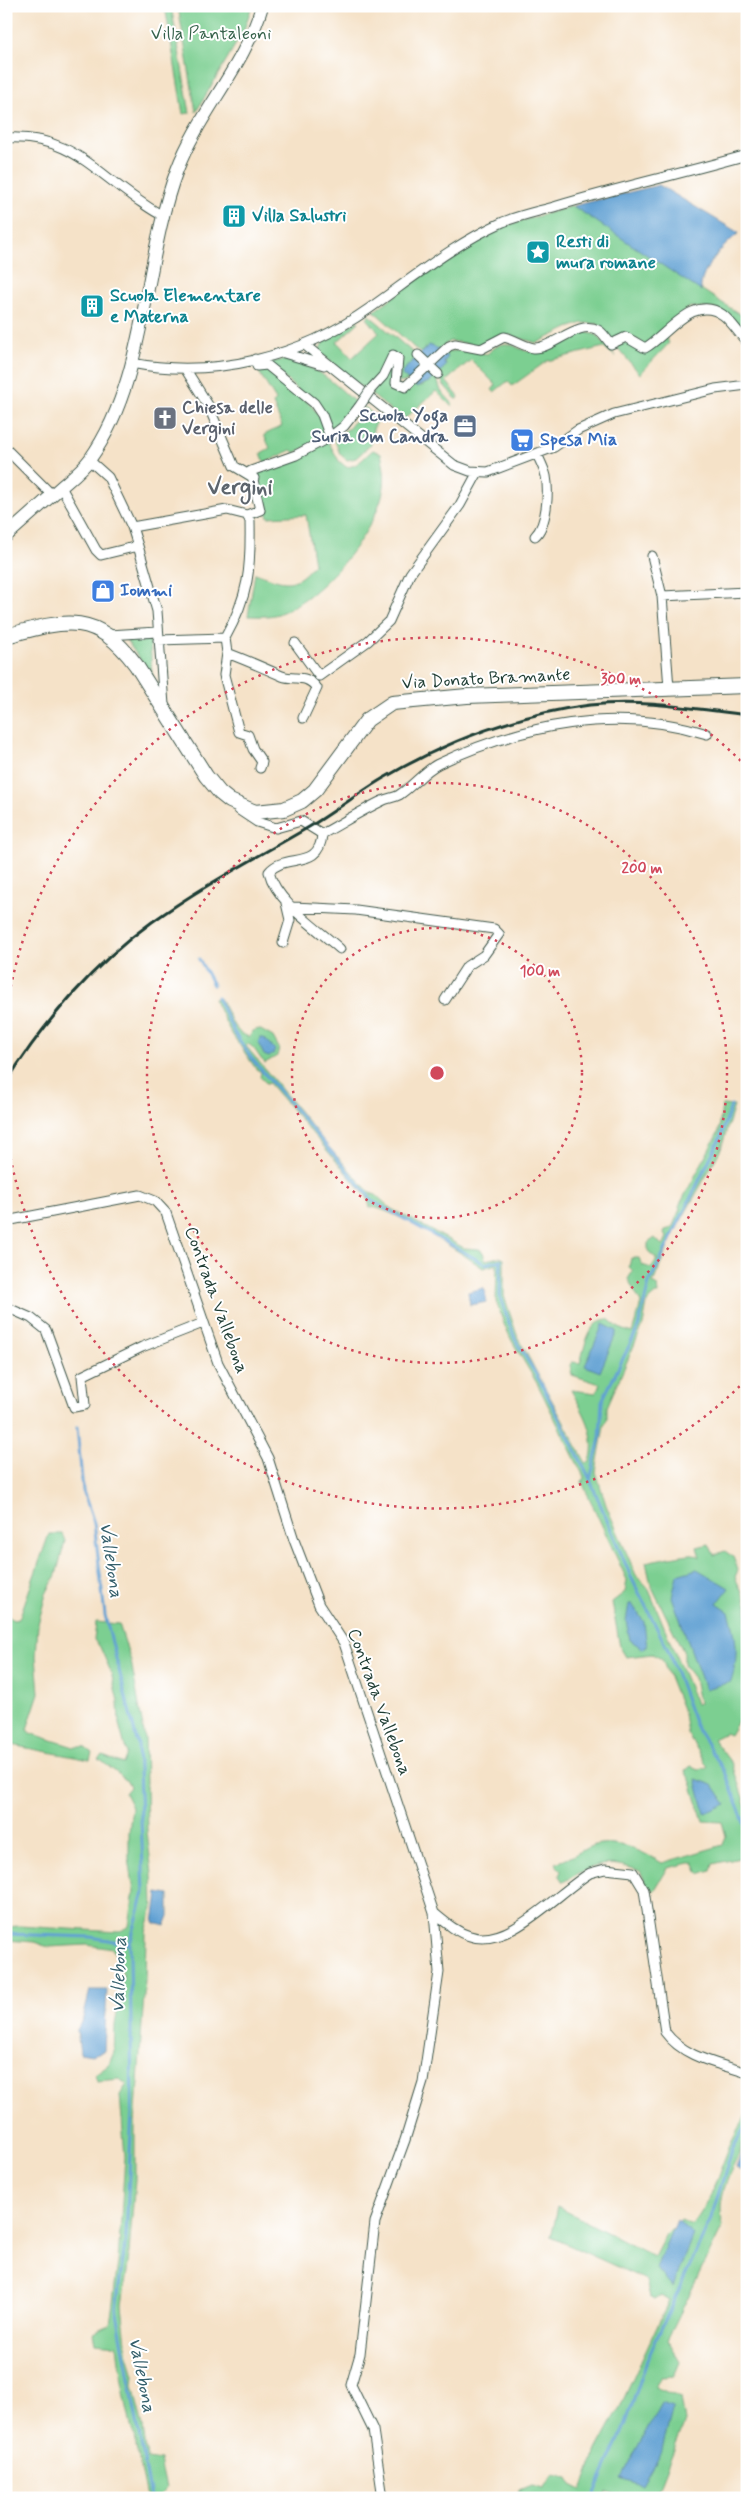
<svg xmlns="http://www.w3.org/2000/svg" width="753" height="2504" viewBox="0 0 753 2504" font-family="Mynerve,sans-serif">
	<rect width="100%" height="100%" fill="#fff"/>
	<filter id="ink" filterUnits="userSpaceOnUse"><feTurbulence type="fractalNoise" baseFrequency=".02" numOctaves="2"/><feDisplacementMap in="SourceGraphic" scale="10" xChannelSelector="R" yChannelSelector="G"/><feConvolveMatrix kernelMatrix="1 2 1 2 8 2 1 2 1" color-interpolation-filters="sRGB"/></filter>
	<filter id="wash" filterUnits="userSpaceOnUse"><feTurbulence type="fractalNoise" baseFrequency=".0096" numOctaves="4" result="noise"/><feDisplacementMap in="SourceGraphic" scale="20" xChannelSelector="R" yChannelSelector="G"/><feGaussianBlur stdDeviation="1.12" result="paint"/><feColorMatrix in="noise" values="0 0 0 0 0 0 0 0 0 0 0 0 0 0 0 0 0 1.4 0 .05"/><feComposite in="paint" operator="in"/></filter>
	<g filter="url(#wash)">
		<rect width="100%" height="100%" fill="#f5e2c8"/>
		<!-- green -->
		<path fill="#7ccf91" stroke="#4e8662" d="M165 6H171L190 113 183 114Z
			M178 6H252L244 30 196 112Z
			M573 206 744 317 743 327 717 309 690 307 644 347 638 340 610 339 598 324 583 323 568 328 537 343 509 335 484 346 450 341 439 349 429 345 420 353 374 311 457 250 497 228Z
			M369 315 417 356 403 371 408 381 399 383 400 360 381 374 366 391 319 352C321 338 346 328 357 321L359 322 337 342 352 358 379 333 367 318Z
			M585 332 597 335 616 357 604 347 547 361 512 386 508 381 494 392 492 390 496 385 471 360 446 381 459 397 457 400 443 384 439 373 446 366 443 352 464 350 487 354C510 332 514 353 537 352 549 352 570 336 585 332Z
			M665 336 669 343 640 374 615 345 629 342 645 352 653 348Z
			M395 358C393 371 389 382 400 392H405L413 385 422 386 436 376 441 391 453 404 451 406 436 391 403 420 371 394Z
			M284 360C316 364 335 384 358 405L330 434 324 414 267 362Z
			M257 369H264L310 404 320 417 327 435 295 453 291 450 265 463 261 453 270 448 264 435 282 426 273 404 276 400Z
			M365 407 378 419 373 429 371 444 356 458 347 460 340 454 334 438 349 428Z
			M328 441 339 461 346 467C358 467 364 457 373 450L381 454C384 466 386 480 383 492 373 536 320 598 278 614 269 617 257 616 248 616L255 573C284 583 293 590 314 564L306 515 268 517 255 475 296 458Z
			M150 639 152 676 126 640Z
			M220 998 234 1026 240 1033 249 1037 253 1031 259 1029 273 1037 279 1048 277 1056 265 1063C258 1057 256 1048 248 1044L246 1046 327 1145 370 1193 376 1195 390 1208 464 1248 479 1249 483 1252 485 1260 500 1257 504 1259V1296L518 1338 586 1463 590 1462C598 1434 584 1414 571 1390L596 1393 600 1384 572 1375 570 1365 572 1362 580 1363C585 1347 588 1320 608 1319L619 1328 632 1333 641 1303 628 1279 633 1271 629 1267 631 1258H639L642 1265 651 1268 657 1259 648 1251V1243L655 1238 663 1246 667 1237 664 1234 665 1230 672 1228 680 1209 679 1206 719 1131 722 1105 734 1106 721 1149 673 1235 653 1283 657 1286 658 1294H655L647 1303 643 1325 607 1407V1419L604 1426 596 1472 606 1505 636 1575 649 1590 696 1704 699 1703 694 1678 684 1665V1653L651 1585 646 1562C649 1561 689 1553 693 1554 695 1554 698 1556 700 1557L697 1547 709 1544 714 1555 725 1551 733 1557 738 1570 735 1577 747 1604V1706L730 1735 725 1733 713 1739 732 1764 747 1810V1891L744 1857 713 1864 711 1870 699 1874 694 1862 668 1868 654 1891 647 1885 640 1871C605 1858 593 1865 563 1882L559 1876 561 1871 555 1863C570 1859 575 1854 587 1848 611 1836 642 1851 662 1863L723 1845 726 1836 722 1822 703 1821 691 1782 685 1771 691 1766 698 1769 708 1767 687 1733 684 1714 662 1659 652 1654 626 1657 620 1647 612 1602 625 1592 627 1580 582 1482 584 1477 538 1385 512 1341 504 1324 496 1301 497 1264 483 1268C463 1254 391 1207 370 1207L367 1197 269 1083 267 1084 260 1077 261 1072 256 1069 230 1031 214 999Z
			M49 1534H62L65 1541 56 1575 46 1594 38 1624 36 1656 39 1693 27 1729 30 1733 74 1747H84L92 1753 90 1760 6 1744V1614L13 1620 19 1619Z
			M96 1622 119 1624 131 1661 145 1739 147 1831 152 1874 153 1907 146 1932 145 1980 135 2125V2179L128 2265 122 2305 127 2352 134 2375 133 2386 143 2427 147 2459 160 2461 166 2488 158 2498H147C137 2447 122 2397 117 2345L95 2343 93 2332 110 2325 118 2262 125 2157 120 2095 127 2084 119 2079 97 2081 95 2074 109 2064 114 2052 115 2025 123 1975 113 1949 87 1945 48 1947 34 1942 6 1940V1927L19 1926 119 1932 129 1926 134 1891 129 1859V1832L132 1807 125 1793 130 1787 126 1780 99 1759 103 1756 123 1764 127 1754 119 1724 118 1701 111 1672 100 1647 94 1640Z
			M747 2113C747 2119 748 2127 746 2133 738 2166 714 2189 723 2226L667 2340 680 2362 674 2376 661 2377 655 2387 681 2398 685 2422 657 2492 640 2498 606 2492 603 2498H519L520 2490 532 2485 543 2488 554 2475 568 2478 572 2485 582 2490 597 2450 619 2409 669 2301 661 2296 655 2300 650 2297 646 2280 551 2237 558 2207 654 2257 666 2234 680 2220 692 2225C710 2204 716 2180 726 2155 731 2141 740 2127 747 2113Z"/>
		<!-- water -->
		<path fill="#60a0d3" stroke="#406e84" d="M659 185 739 233C724 245 699 270 701 291L573 206Z
			M429 345 439 349 448 357 444 362 446 366 429 382 416 387 402 375 403 371Z
			M260 1038H264L275 1050 273 1054 269 1057 264 1055 258 1043Z
			M484 1288 487 1302 470 1305 468 1292Z
			M603 1324 617 1331 600 1372 585 1366Z
			M697 1569 729 1588 717 1604 729 1612C737 1638 739 1656 731 1682L705 1689 672 1597 677 1575Z
			M629 1604H632L644 1622 647 1647 643 1649 630 1640 626 1621Z
			M696 1779 713 1785 726 1804 705 1813Z
			M158 1893 169 1895V1916L165 1926 154 1923Z
			M90 1990H107L104 2051 92 2055 80 2053 77 2030 83 2018Z
			M744 2145 747 2147V2173L736 2168Z
			M676 2220 693 2234 673 2287 656 2268Z
			M661 2403 673 2407 662 2450 642 2485 621 2478Z"/>
		<g fill="none" stroke-linecap="round" stroke-linejoin="round">
			<!-- stream -->
			<path stroke="#60a0d3" stroke-width="3" d="M199 959 213 985
				M217 997 234 1032 252 1059 374 1202 485 1264 501 1260 500 1297 515 1339 541 1383 590 1479
				M731 1106 721 1136 649 1283 638 1328 602 1401 600 1438 590 1480 631 1577 668 1650 695 1725 726 1774 747 1831
				M77 1427 83 1491 94 1523 105 1615 138 1745 144 1892 130 1944 132 2112 126 2237 116 2308 151 2498
				M6 1934 91 1937 130 1944
				M593 2498 625 2426 647 2360 710 2221 732 2150 747 2123"/>
		</g>
	</g>
	<g filter="url(#ink)">
		<g fill="none" stroke-linecap="round" stroke-linejoin="round">
			<!-- street casing -->
			<g stroke="#3f564a" stroke-width="11">
				<path id="street" d="M6 138C67 135 89 166 135 198 144 204 154 212 164 216
					M306 346 454 465 470 471 488 472 554 447 578 430 614 414 715 389 747 385
					M284 353 324 365
					M418 355 438 374
					M131 363C214 379 301 357 370 308 414 277 454 244 503 222 520 215 540 211 557 206 620 187 684 173 747 155
					M186 370 208 405 234 466 254 478
					M371 389 383 376 393 355 398 358 396 383 405 387 449 346 455 344 481 349 504 337C514 339 525 347 534 348 553 349 578 319 598 330 603 332 607 340 611 344L626 337 645 348C667 336 693 293 723 315 732 322 739 334 747 342
					M330 437 344 426 359 407
					M6 449 52 495
					M89 460 108 477 132 527 138 546 157 611 164 705
					M61 487 96 550 101 555 138 546
					M247 515 260 510 251 471 296 455 330 437 322 415 314 403 267 365 257 366 255 359
					M132 527 227 510 247 515 250 521C251 569 249 595 225 638
					M535 536C547 525 549 492 546 476 544 468 540 461 537 454
					M652 556 662 596 669 688
					M662 596 747 592
					M109 635 157 632
					M158 640 225 638 227 653 224 675 239 732 248 735 253 749 262 762 260 768
					M295 643 319 676 368 641 389 621 410 574 460 505 478 472
					M227 653C246 660 264 668 282 676 296 681 305 673 317 688L303 718
					M239 810 257 822 276 828 301 821 322 834C320 871 285 852 269 872 276 902 318 929 340 949
					M322 834C342 823 361 811 382 801 387 798 394 798 399 795 413 786 424 771 438 764 521 725 617 705 707 734
					M293 907 356 910 494 929 499 934 484 955 467 966 445 1000
					M283 943 290 920 286 903
					M6 1221 140 1195 155 1201 166 1213 218 1363 268 1458 294 1540 319 1605 344 1643 434 1913C445 1922 456 1932 470 1936 508 1950 558 1892 590 1873L605 1869 633 1872 644 1890 665 2032C684 2058 718 2063 747 2073
					M6 1307 31 1318 46 1330 74 1407 85 1405 82 1376 142 1347 203 1323
					M383 2498 373 2430 351 2385 360 2354 375 2222 405 2140 423 2082 439 1972 434 1913"/>
			</g>
			<!-- secondary casing -->
			<g stroke="#3f564a" stroke-width="14">
				<path id="secondary" d="M6 536C24 520 42 504 60 488 70 479 82 470 90 459 147 380 143 260 177 170 199 112 245 66 262 6"/>
			</g>
			<!-- primary casing -->
			<g stroke="#3f564a" stroke-width="16">
				<path id="primary" d="M6 636C65 620 95 610 136 665L206 776 220 793 230 801 255 812 284 809 302 801 315 790 367 720 392 703 467 696 747 686"/>
			</g>
			<!-- street -->
			<use href="#street" stroke="#fff" stroke-width="9"/>
			<!-- secondary -->
			<use href="#secondary" stroke="#fff" stroke-width="12"/>
			<!-- primary -->
			<use href="#primary" stroke="#fff" stroke-width="14"/>
			<!-- rail -->
			<path stroke="#1f3d34" stroke-width="3" d="M6 1083C42 1024 96 962 152 922 202 886 256 858 309 827 334 812 357 794 382 779 445 742 517 714 590 705 643 699 695 709 747 715"/>
			<!-- street-bridge casing -->
			<g stroke="#3f564a" stroke-width="11" stroke-linecap="butt">
				<path id="street-bridge" d="M359 407 371 389"/>
			</g>
			<!-- street-bridge -->
			<use href="#street-bridge" stroke="#fff" stroke-width="9"/>
		</g>
	</g>
	<!-- distance rings -->
	<g fill="none" stroke="#d1495b" stroke-width="2.5" stroke-dasharray="2.5 5">
		<circle cx="437" cy="1073" r="145"/>
		<circle cx="437" cy="1073" r="290"/>
		<path d="M745 1381A435 435 0 0 1 7 1137M7 1009A435 435 0 0 1 745 765"/>
	</g>
	<!-- icons -->
	<defs>
		<g id="building-square" transform="scale(1.25)"><rect x="-9" y="-9" width="18" height="18" rx="4" fill="#0f9aa8" stroke="#fff"/><path d="M-4-6H4V6H1V3H-1V6H-4ZM-2.5-4.3h1.7v1.8h-1.7ZM.8-4.3h1.7v1.8H.8ZM-2.5-1h1.7V.8h-1.7ZM.8-1h1.7V.8H.8Z" fill="#fff"/></g>
		<g id="sight-square" transform="scale(1.25)"><rect x="-9" y="-9" width="18" height="18" rx="4" fill="#0f9aa8" stroke="#fff"/><path d="M0-6L1.8-2.2L6-1.7L2.9 1.2L3.7 5.4L0 3.3L-3.7 5.4L-2.9 1.2L-6-1.7L-1.8-2.2Z" fill="#fff"/></g>
		<g id="church-square" transform="scale(1.25)"><rect x="-9" y="-9" width="18" height="18" rx="4" fill="#6b7280" stroke="#fff"/><path d="M-1.2-6h2.4v3.5h3.3v2.4h-3.3V6h-2.4V-.1h-3.3v-2.4h3.3Z" fill="#fff"/></g>
		<g id="office-square" transform="scale(1.25)"><rect x="-9" y="-9" width="18" height="18" rx="4" fill="#5c6f8a" stroke="#fff"/><path d="M-6-3h4V-5.5h4V-3h4V5H-6ZM-1-4.5V-3h2v-1.5ZM-6 0V1H6V0Z" fill="#fff"/></g>
		<g id="supermarket-square" transform="scale(1.25)"><rect x="-9" y="-9" width="18" height="18" rx="4" fill="#3f7fe0" stroke="#fff"/><path d="M-6-5.5h2.5l.6 2H6L4.5 2H-2.5L-4.4-4H-6ZM-1.5 3.2a1.3 1.3 0 1 0 .1 0ZM3 3.2a1.3 1.3 0 1 0 .1 0Z" fill="#fff"/></g>
		<g id="shop-square" transform="scale(1.25)"><rect x="-9" y="-9" width="18" height="18" rx="4" fill="#3f7fe0" stroke="#fff"/><path d="M-5-2.5h2.3a2.7 3.5 0 0 1 5.4 0H5L5.5 6h-11ZM-1.5-2.5h3a1.5 2.3 0 0 0-3 0Z" fill="#fff"/></g>
	</defs>
	<g fill-rule="evenodd">
		<use href="#building-square" x="234" y="216"/>
		<use href="#sight-square" x="538" y="252"/>
		<use href="#building-square" x="92" y="306"/>
		<use href="#church-square" x="165" y="418"/>
		<use href="#office-square" x="465" y="426"/>
		<use href="#supermarket-square" x="522" y="440"/>
		<use href="#shop-square" x="103" y="591"/>
	</g>
	<g text-anchor="middle" dominant-baseline="central" stroke-width="4" stroke-linejoin="round" paint-order="stroke">
		<!-- park labels -->
		<g font-size="18" fill="#36624b" stroke="#fff">
			<text x="211" y="34">Villa Pantaleoni</text>
		</g>
		<!-- culture labels -->
		<g font-size="18" font-weight="bold" fill="#0d838f" stroke="#fff" text-anchor="start">
			<text x="252" y="216">Villa Salustri</text>
			<text x="556" y="242">Resti di<tspan x="556" dy="21">mura romane</tspan></text>
			<text x="110" y="296">Scuola Elementare<tspan x="110" dy="21">e Materna</tspan></text>
		</g>
		<!-- worship labels -->
		<g font-size="18" font-weight="bold" fill="#5b616d" stroke="#fff" text-anchor="start">
			<text x="182" y="408">Chiesa delle<tspan x="182" dy="21">Vergini</tspan></text>
		</g>
		<!-- service labels -->
		<g font-size="18" font-weight="bold" fill="#4e5e75" stroke="#fff" text-anchor="end">
			<text x="448" y="416">Scuola Yoga<tspan x="448" dy="21">Suria Om Candra</tspan></text>
		</g>
		<!-- shop labels -->
		<g font-size="18" font-weight="bold" fill="#366cbe" stroke="#fff" text-anchor="start">
			<text x="540" y="440">Spesa Mia</text>
			<text x="120" y="591">Iommi</text>
		</g>
		<!-- street labels -->
		<g font-size="18" fill="#1f3d34" stroke="#fff">
			<text transform="translate(486 679) rotate(-3)">Via Donato Bramante</text>
			<text transform="translate(216 1300) rotate(70)">Contrada Vallebona</text>
			<text transform="translate(379 1702) rotate(70)">Contrada Vallebona</text>
		</g>
		<!-- water labels -->
		<g font-size="19" font-style="italic" fill="#36606c" stroke="#fff">
			<text transform="translate(111 1560) rotate(82)">Vallebona</text>
			<text transform="translate(119 1975) rotate(-88)">Vallebona</text>
			<text transform="translate(142 2375) rotate(79)">Vallebona</text>
		</g>
		<!-- district labels -->
		<g font-size="22" font-weight="bold" fill="#5d656d" stroke="#fff">
			<text x="240" y="488">Vergini</text>
		</g>
	</g>
	<circle cx="437" cy="1073" r="8" fill="#d1495b" stroke="#fff" stroke-width="2.5"/>
	<g font-size="15" text-anchor="middle" font-weight="bold" fill="#d1495b" stroke="#fff" stroke-width="4" stroke-linejoin="round" paint-order="stroke">
		<text x="621" y="684">300 m</text>
		<text x="642" y="873">200 m</text>
		<text x="540" y="976">100 m</text>
	</g>
	<!-- margin -->
	<rect width="753" height="2504" fill="none" stroke="#fff" stroke-width="25"/>
</svg>
